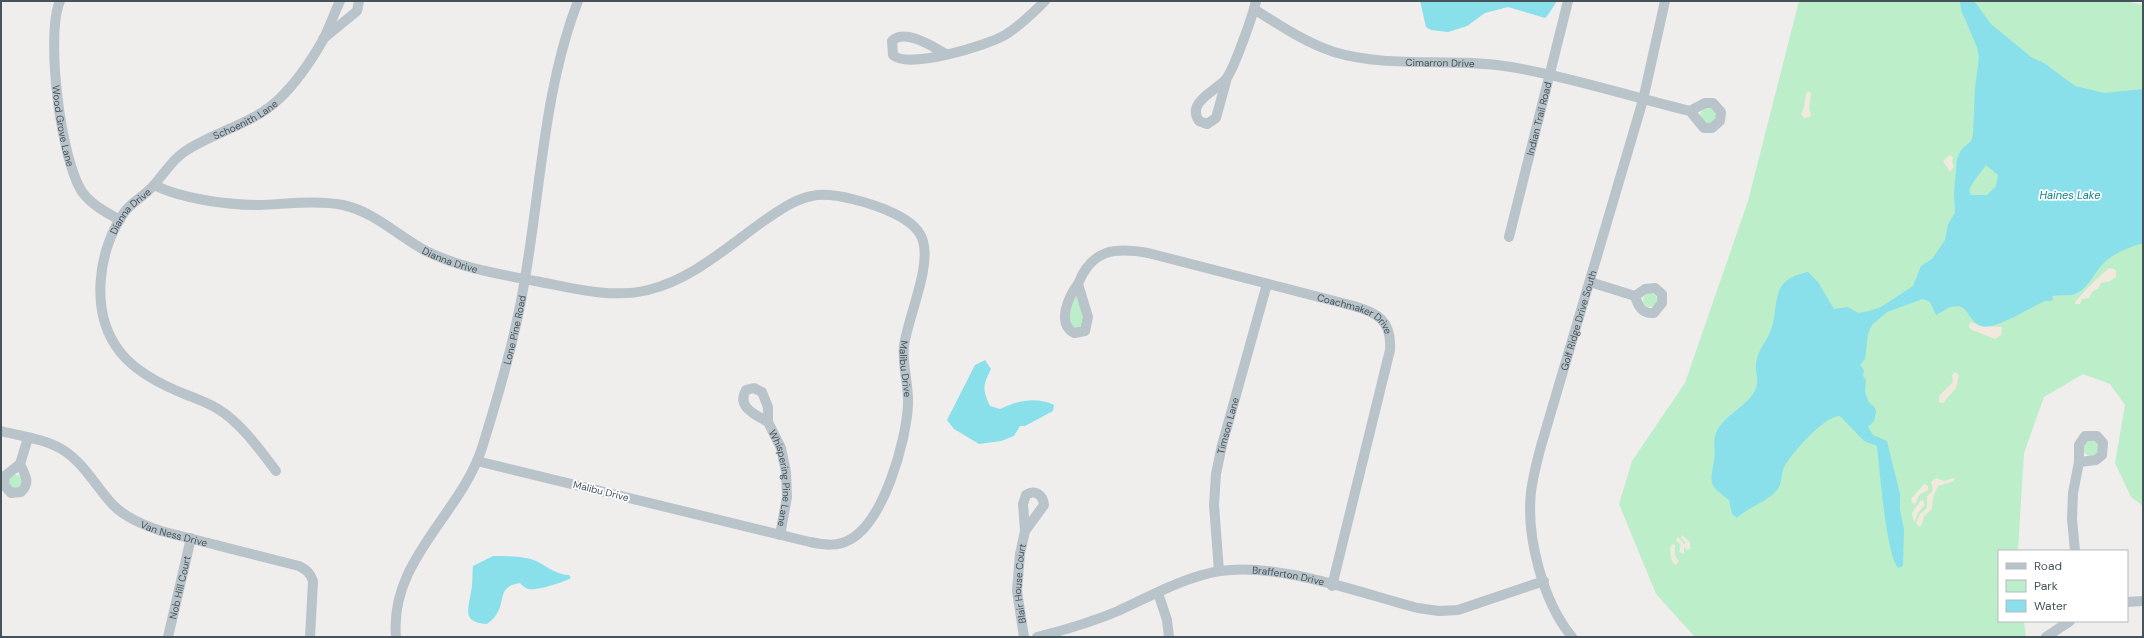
<svg xmlns="http://www.w3.org/2000/svg" width="2144" height="638" viewBox="0 0 2144 638" font-family="'DM Sans',sans-serif">
	<rect width="100%" height="100%" fill="#f0eded"/>
	<!-- green -->
	<path fill="#bceeca" d="M1799 1H2125L2143 5V506L2131 497 2115 463 2125 405 2110 384 2083 374 2044 397 2024 453 2018 551H1999V621H2024L2026 637H1695L1656 594 1619 504 1632 461 1685 383 1748 201Z
		M1700 116a8 8 0 1 1 16 0a8 8 0 1 1-16 0Z
		M1643 300a7 7 0 1 1 14 0a7 7 0 1 1-14 0Z
		M1076 295 1084 319 1081 326 1076 328 1072 326 1069 316Z
		M2083 448a8 8 0 1 1 16 0a8 8 0 1 1-16 0Z
		M9 482a7 7 0 1 1 14 0a7 7 0 1 1-14 0Z"/>
	<!-- sand -->
	<path fill="#f1e9de" d="M1808 91 1811 93 1809 109 1811 114 1810 117 1804 118 1801 114 1804 107 1806 94Z
		M1950 155 1953 157 1952 162 1954 167 1950 172 1943 161Z
		M2109 268 2116 270V277L2110 281 2101 283 2098 289 2093 291 2089 298 2082 299 2080 304H2075C2075 299 2103 273 2109 268Z
		M1970 322 1982 326 2002 327 2001 335 1995 339 1972 330 1969 327Z
		M1955 372 1959 375 1956 388 1943 403 1939 402V396L1953 382 1952 375Z
		M1936 478 1944 481 1953 478 1955 479 1952 482 1938 486 1933 497 1932 509 1924 516 1922 524 1919 527 1916 523 1920 514 1927 508V496L1933 490 1931 482Z
		M1924 484 1928 486V490L1919 495 1916 503 1913 504 1911 499Z
		M1921 500 1923 501 1925 504 1918 513 1914 523 1912 513Z
		M1682 535 1690 542V549L1687 550 1684 547V554L1679 552 1681 545 1676 540 1678 537 1685 545V542L1681 538Z
		M1672 544 1675 545V556L1679 561 1676 565 1672 562 1670 549Z"/>
	<!-- water -->
	<path fill="#89dfea" fill-rule="evenodd" d="M1420 1H1557L1548 15 1545 18 1508 7 1485 13 1467 26 1448 32 1431 30 1426 27Z
		M1960 1H1974L1991 24 2031 57 2044 63 2075 86 2104 93 2143 89V243C2130 247 2116 252 2106 261 2095 270 2090 287 2077 293 2069 297 2060 294 2052 296L2053 300C2049 302 2049 300 2045 301 2031 307 1994 331 1981 326 1970 322 1969 309 1959 306L1950 307 1936 315 1930 302 1923 299 1887 312 1872 325 1868 334 1865 359 1860 365 1864 370 1863 376 1866 380 1865 391 1868 401 1875 408 1876 412 1874 421 1868 427 1873 435 1887 441 1900 494V510L1904 529 1903 566 1899 568C1887 563 1879 464 1877 446L1864 441 1840 416C1825 415 1791 454 1784 467 1781 474 1782 485 1777 490 1767 502 1748 507 1737 518L1732 514 1729 500C1708 484 1710 485 1714 460 1716 452 1713 444 1715 436 1721 415 1749 407 1756 388 1759 380 1755 371 1756 363 1759 347 1766 343 1771 330 1780 302 1769 280 1808 272L1818 282 1834 309 1848 307 1858 313 1869 311 1881 307 1913 286 1921 266 1932 259 1945 240 1948 224 1955 213 1954 193 1957 159 1961 150 1971 141 1973 135 1975 88 1979 57 1977 47 1961 10ZM1986 165 1998 175 1996 186 1987 195H1971L1969 190 1974 181Z
		M985 360 991 369C983 385 982 389 990 406L1000 409C1017 401 1036 396 1054 405L1053 411 1025 426H1020L1014 436 1001 441 979 444 954 429 947 420 975 365Z
		M493 556C506 556 519 556 531 559 545 564 555 575 569 575L571 578C564 582 537 591 528 589 525 588 522 585 520 583 497 586 506 601 496 615 494 619 490 621 487 624 462 622 468 610 471 592 473 584 472 575 473 566Z"/>
	<g fill="none" stroke-linecap="round" stroke-linejoin="round">
		<!-- minor -->
		<g stroke="#b9c3ca" stroke-width="10">
			<path id="s1" d="M60 1C45 35 61 163 83 193 92 205 107 213 120 220"/>
			<path id="s2" d="M1254 9C1279 25 1306 43 1334 52 1390 69 1453 57 1511 67 1572 77 1631 97 1690 111L1704 128H1712L1720 121 1721 112 1713 103H1705L1690 111"/>
			<path d="M323 39 357 11 359 1"/>
			<path d="M946 54C933 47 905 28 892 41L893 55C908 70 988 45 1005 35 1020 26 1033 13 1045 1"/>
			<path d="M1227 78 1216 118 1207 124 1199 121C1186 102 1216 91 1226 79 1234 69 1253 15 1256 1"/>
			<path id="s3" d="M154 185C182 199 228 205 259 205 287 204 316 200 343 205 375 212 398 236 426 251 460 268 499 274 535 281 572 288 611 299 648 290 693 279 728 246 765 220 780 210 795 199 812 196 833 191 874 204 893 213 906 219 919 227 923 241 931 268 908 317 904 346 902 366 909 385 908 405 906 442 884 520 851 539 838 547 824 545 810 542L477 461"/>
			<path id="s4" d="M1509 237 1568 1"/>
			<path d="M1590 282 1635 296C1638 306 1642 314 1654 313L1662 303V294L1655 288 1645 289 1635 296"/>
			<path id="s5" d="M1078 284C1069 296 1056 323 1074 333L1085 331 1088 317 1078 284C1092 249 1115 247 1148 253L1350 305C1377 312 1392 320 1390 350L1332 586"/>
			<path id="s6" d="M768 422C756 415 736 407 746 390L754 388 762 392 768 407V422L781 448 786 472 787 497 780 535"/>
			<path id="s7" d="M1 431C21 436 45 439 63 450 84 463 96 487 113 505 126 518 144 525 161 531L299 566C307 570 310 573 313 581L310 637"/>
			<path d="M20 464C25 475 31 483 21 492L11 493 4 485 5 476 20 464 28 438"/>
			<path id="s8" d="M276 471C260 450 241 423 218 409 208 403 197 399 187 395 164 386 137 373 121 353 89 314 97 249 126 210 134 201 145 195 153 186 164 174 171 161 184 152 215 131 252 125 279 99 297 82 311 61 323 40 329 28 334 14 340 1"/>
			<path d="M2075 551 2072 519 2073 493 2079 462V445L2085 436H2097L2103 443 2102 455 2096 460 2079 462"/>
			<path id="s9" d="M1219 571 1214 505 1216 474 1222 445 1267 284"/>
			<path d="M1158 593 1167 620 1169 637"/>
			<path d="M2127 602 2143 601"/>
			<path id="s10" d="M168 637 191 538"/>
			<path id="s11" d="M396 637C389 561 460 515 482 448 499 393 516 335 525 278 541 186 544 89 578 1"/>
			<path id="s12" d="M1024 637 1017 591 1020 554 1025 531 1023 504 1026 495C1035 489 1043 495 1044 505L1025 531"/>
			<path id="s13" d="M1037 637C1065 630 1092 622 1118 611 1151 596 1184 577 1220 571 1278 562 1360 593 1418 608L1439 611 1458 610 1544 581"/>
			<path id="s14" d="M1572 637C1543 602 1526 537 1531 492 1533 476 1537 461 1541 446L1643 100 1665 1"/>
			<path d="M2046 637 2070 621"/>
		</g>
	</g>
	<g text-anchor="middle" dominant-baseline="central" stroke-width="3.5" stroke-linejoin="round" paint-order="stroke">
		<!-- street labels -->
		<g font-size="10" fill="#46535a" stroke="#fff">
			<text stroke="none"><textPath href="#s2" startOffset="198">Cimarron Drive</textPath></text>
			<text stroke="none"><textPath href="#s8" startOffset="503">Schoenith Lane</textPath></text>
			<text stroke="none"><textPath href="#s4" startOffset="122">Indian Trail Road</textPath></text>
			<text stroke="none"><textPath href="#s1" startOffset="126">Wood Grove Lane</textPath></text>
			<text stroke="none"><textPath href="#s8" startOffset="353">Dianna Drive</textPath></text>
			<text stroke="none"><textPath href="#s3" startOffset="313">Dianna Drive</textPath></text>
			<text stroke="none"><textPath href="#s5" startOffset="418">Coachmaker Drive</textPath></text>
			<text stroke="none"><textPath href="#s14" startOffset="332">Golf Ridge Drive South</textPath></text>
			<text stroke="none"><textPath href="#s11" startOffset="334">Lone Pine Road</textPath></text>
			<text stroke="none"><textPath href="#s3" startOffset="962">Malibu Drive</textPath></text>
			<text stroke="none"><textPath href="#s9" startOffset="147">Timson Lane</textPath></text>
			<text stroke="none"><textPath href="#s6" startOffset="152">Whispering Pine Lane</textPath></text>
			<text transform="translate(601 491) rotate(14)">Malibu Drive</text>
			<text stroke="none"><textPath href="#s7" startOffset="208">Van Ness Drive</textPath></text>
			<text stroke="none"><textPath href="#s13" startOffset="264">Brafferton Drive</textPath></text>
			<text stroke="none"><textPath href="#s12" startOffset="54">Blair House Court</textPath></text>
			<text stroke="none"><textPath href="#s10" startOffset="51">Nob Hill Court</textPath></text>
		</g>
		<!-- water labels -->
		<g font-size="11" font-style="italic" fill="#0e808f" stroke="#fff">
			<text x="2070" y="195">Haines Lake</text>
		</g>
	</g>
	<!-- border -->
	<rect width="2144" height="638" fill="none" stroke="#46535a" stroke-width="4"/>
	<!-- legend -->
	<rect x="1998" y="550" width="130" height="72" fill="#ffffff" stroke="#b5babd"/>
	<rect x="2006" y="563" width="20" height="6" fill="#b9c3ca" stroke="#b5babd"/>
	<text x="2034" y="570" font-size="12" fill="#46535a">Road</text>
	<rect x="2006" y="580" width="20" height="12" fill="#bceeca" stroke="#b5babd"/>
	<text x="2034" y="590" font-size="12" fill="#46535a">Park</text>
	<rect x="2006" y="600" width="20" height="12" fill="#89dfea" stroke="#b5babd"/>
	<text x="2034" y="610" font-size="12" fill="#46535a">Water</text>
</svg>
